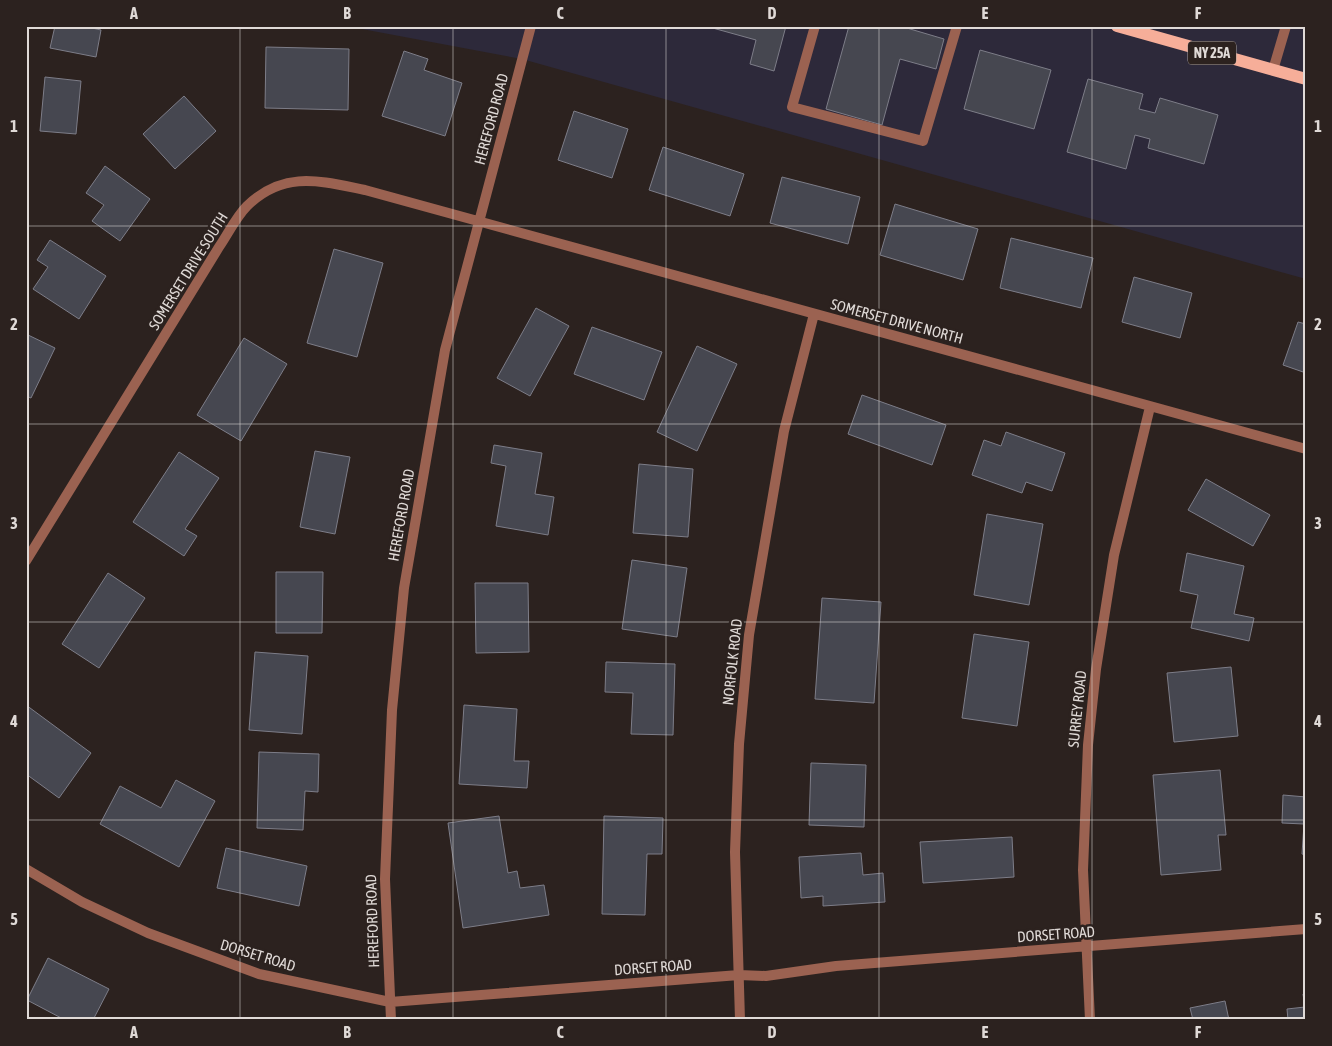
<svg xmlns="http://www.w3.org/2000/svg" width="1332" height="1046" viewBox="0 0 1332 1046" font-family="'Asap Condensed',sans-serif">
	<rect width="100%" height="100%" fill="#2c221f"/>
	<!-- commercial -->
	<path fill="#2d293a" d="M346 26H1306V279L522 59Z"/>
	<!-- building -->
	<path fill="#464750" stroke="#7d7d88" d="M55 26H83L101 30 96 57 50 48Z
		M786 26 774 71 750 64 756 40 709 27Z
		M849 26H900L944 39 936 69 900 59 882 125 826 109Z
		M266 47 349 49 348 110 265 108Z
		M980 50 1051 70 1034 129 964 109Z
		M404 51 428 59 424 70 462 83 445 136 382 116Z
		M45 77 81 81 76 134 40 131Z
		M1088 79 1143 94 1139 109 1155 113 1160 98 1218 115 1204 164 1148 148 1150 139 1135 135 1126 169 1067 152Z
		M184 96 216 131 175 169 143 134Z
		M574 111 628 129 612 178 558 160Z
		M663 147 744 174 730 216 649 190Z
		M105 166 150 199 120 241 92 221 104 205 86 193Z
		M782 177 860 197 848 244 770 223Z
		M895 204 978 229 963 280 880 255Z
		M1011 238 1093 258 1081 308 1000 288Z
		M50 240 106 276 79 319 33 289 48 267 37 260Z
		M334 249 383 263 357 357 307 343Z
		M1134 277 1192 293 1180 338 1122 322Z
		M536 308 569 326 530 396 497 378Z
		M1298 322 1306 324V373L1283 365Z
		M592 327 662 352 644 400 574 374Z
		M26 334 55 348 31 398 26 396Z
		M244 338 287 364 241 441 197 415Z
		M697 346 737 364 697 451 657 432Z
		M862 395 946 425 932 465 848 434Z
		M1006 432 1065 453 1052 491 1026 482 1022 493 972 475 984 440 1001 446Z
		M494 445 542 453 535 494 554 497 548 535 496 526 506 466 491 463Z
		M315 451 350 457 335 534 300 527Z
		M179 452 219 478 185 529 197 536 184 556 133 522Z
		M639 464 693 469 688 537 633 533Z
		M1206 479 1270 515 1253 546 1188 510Z
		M987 514 1043 524 1029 605 974 595Z
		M1187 553 1244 566 1234 614 1254 618 1249 641 1191 628 1198 595 1180 591Z
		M632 560 687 568 677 637 622 629Z
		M276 572H323L322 633H276Z
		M108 573 145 598 99 668 62 644Z
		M475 583H528L529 652 476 653Z
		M822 598 881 602 874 703 815 699Z
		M974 634 1029 642 1017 726 962 718Z
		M255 652 308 656 302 734 249 730Z
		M606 662 675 664 673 735 631 734 633 693 605 692Z
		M1231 667 1238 736 1174 742 1167 673Z
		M26 705 91 753 59 798 26 774Z
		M464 705 517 709 514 761H529L527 788 459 784Z
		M259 752 319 754 318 792 305 791 303 830 257 828Z
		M811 763 866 765 864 827 809 825Z
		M1220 770 1226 835H1218L1221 870 1161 875 1153 775Z
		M176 780 215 801 179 867 100 824 120 786 161 808Z
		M1283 795 1306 797V855L1302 854 1304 824 1282 823Z
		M499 816 508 873 517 871 520 888 544 885 549 915 463 928 448 823Z
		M604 816 663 818 662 854H647L645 915 602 914Z
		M1012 837 1014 877 923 883 920 842Z
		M226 848 307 866 299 906 217 888Z
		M861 853 863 875 883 873 885 902 823 906V896L801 898 799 857Z
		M48 958 109 989 93 1020H65L27 1000Z
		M1303 994H1306V1020H1288L1287 1009 1305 1007Z
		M1225 1001 1229 1020H1193L1190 1008Z"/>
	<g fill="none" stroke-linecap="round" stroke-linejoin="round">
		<!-- lane -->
		<path stroke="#9b6251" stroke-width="10" d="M815 26 792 107 923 141 957 26
			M1273 70 1286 26"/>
		<!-- street -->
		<path stroke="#9b6251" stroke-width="10" d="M26 561 219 247C228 234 236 217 247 206 284 170 320 181 365 190L1306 449
			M26 869 82 902 148 933 259 974 390 1002 739 975 766 976 836 966 1306 929
			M391 1020 385 879 392 710 404 588 445 350 531 26
			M740 1020 735 852 739 744 749 635 784 431 814 314
			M1090 1020 1083 870 1088 745 1096 669 1114 555 1150 407"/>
		<!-- primary -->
		<path stroke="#f6ae99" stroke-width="12" d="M1117 26 1306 79"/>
	</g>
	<!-- grid -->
	<path fill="none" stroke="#e0dad7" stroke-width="1" stroke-opacity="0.55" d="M240 26V1020M453 26V1020M666 26V1020M879 26V1020M1092 26V1020M26 226H1306M26 424H1306M26 622H1306M26 820H1306"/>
	<g text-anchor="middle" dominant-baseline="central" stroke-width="5" stroke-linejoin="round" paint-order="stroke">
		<!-- shield labels -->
		<rect fill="#2c221f" stroke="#aaa3a0" stroke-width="1" x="1188" y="41.5" width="48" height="23" rx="4"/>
		<g font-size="14" font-weight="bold" fill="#e0dad7">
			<text x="1212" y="53">NY 25A</text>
		</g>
		<!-- street labels -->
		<g font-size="15" fill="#e0dad7" stroke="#2c221f">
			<text transform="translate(491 119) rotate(-75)">HEREFORD ROAD</text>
			<text transform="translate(188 271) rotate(-58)">SOMERSET DRIVE SOUTH</text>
			<text transform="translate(897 321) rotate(15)">SOMERSET DRIVE NORTH</text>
			<text transform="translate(401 515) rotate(-80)">HEREFORD ROAD</text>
			<text transform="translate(732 662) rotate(-84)">NORFOLK ROAD</text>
			<text transform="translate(1077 709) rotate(-84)">SURREY ROAD</text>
			<text transform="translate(372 921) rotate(-92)">HEREFORD ROAD</text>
			<text transform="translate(1056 934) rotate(-4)">DORSET ROAD</text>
			<text transform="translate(258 955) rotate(17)">DORSET ROAD</text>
			<text transform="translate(653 967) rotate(-4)">DORSET ROAD</text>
		</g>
	</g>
	<!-- border -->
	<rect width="1332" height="1046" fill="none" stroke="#2c221f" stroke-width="55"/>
	<rect x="28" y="28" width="1276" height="990" fill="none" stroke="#e0dad7" stroke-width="2"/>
	<g font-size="16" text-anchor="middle" font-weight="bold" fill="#e0dad7">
		<text x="134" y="19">A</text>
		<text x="347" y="19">B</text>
		<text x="560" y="19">C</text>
		<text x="772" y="19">D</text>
		<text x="985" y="19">E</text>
		<text x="1198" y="19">F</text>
		<text x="14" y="132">1</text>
		<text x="1318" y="132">1</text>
		<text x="14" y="330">2</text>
		<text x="1318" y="330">2</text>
		<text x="14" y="529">3</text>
		<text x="1318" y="529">3</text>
		<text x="14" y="727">4</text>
		<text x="1318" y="727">4</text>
		<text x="14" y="925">5</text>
		<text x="1318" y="925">5</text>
		<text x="134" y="1038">A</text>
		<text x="347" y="1038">B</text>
		<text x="560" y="1038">C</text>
		<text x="772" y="1038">D</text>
		<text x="985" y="1038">E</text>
		<text x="1198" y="1038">F</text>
	</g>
</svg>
